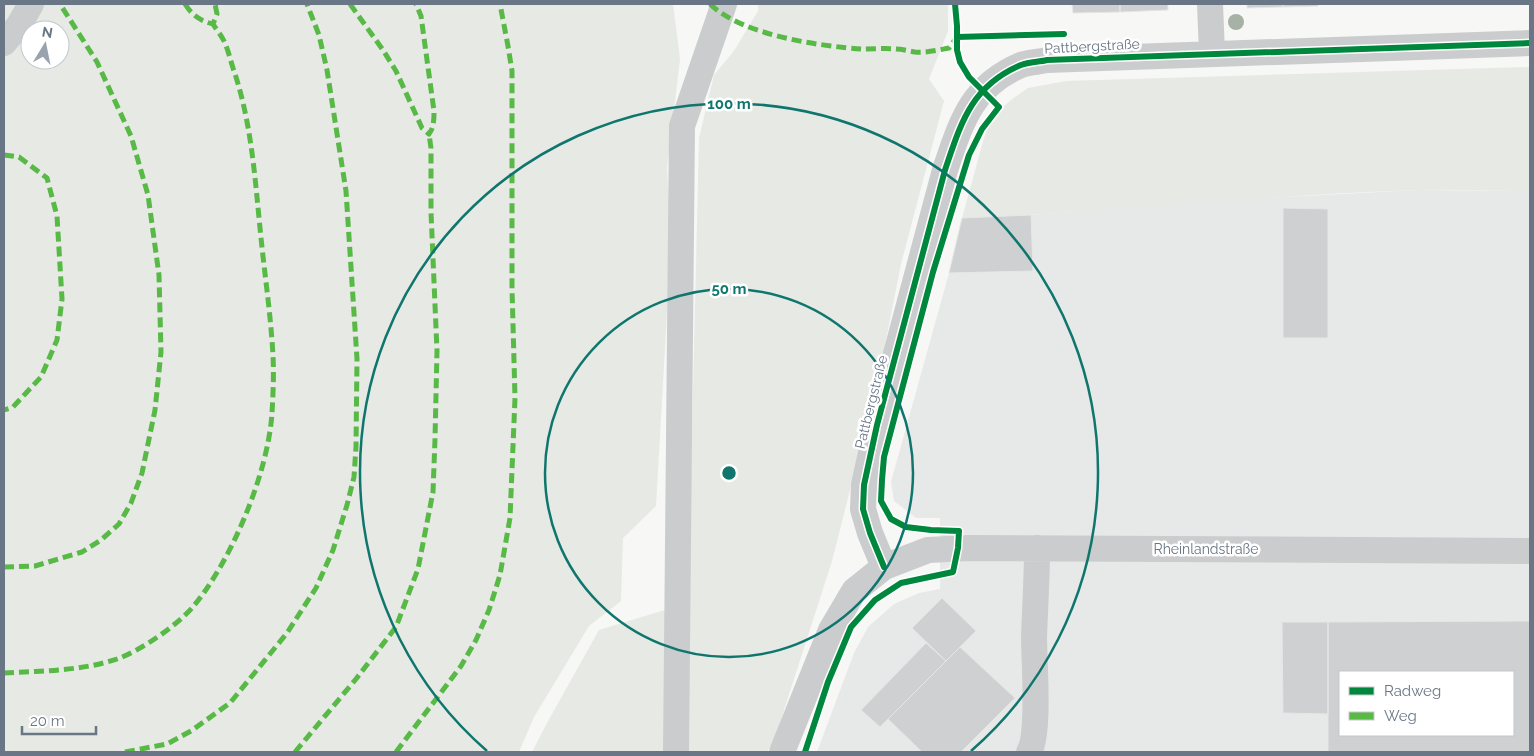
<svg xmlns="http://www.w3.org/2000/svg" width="1534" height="756" viewBox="0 0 1534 756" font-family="Raleway,sans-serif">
	<rect width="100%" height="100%" fill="#f7f7f6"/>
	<!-- built -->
	<path fill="#e7e8e8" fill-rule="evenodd" d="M1418 190 1530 191V752H817L854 653 868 627 894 604 919 593 940 589V518H916L894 501 891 482 949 273 962 218 1031 215 1266 198ZM1340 672H1513V735H1340Z"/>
	<!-- green -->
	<path fill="#e6e9e4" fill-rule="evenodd" d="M4 4H673L680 59 667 168 671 242 656 506 623 538 621 601 589 626 534 717 519 752H4ZM30 30H60V60H30Z
		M758 4H948V31L929 79 944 101 901 264 878 380 832 561 775 738 767 752H532L547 723 599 630 688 603 699 138 714 75 734 51 758 11Z
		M1530 67V191C1492 191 1454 189 1416 190 1265 195 1114 213 962 218L984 138 992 117 1011 100 1028 88 1066 81Z"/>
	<!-- building -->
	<path fill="#cfd0d1" stroke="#e6e6e6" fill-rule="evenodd" d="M1072 4H1120V12L1073 13Z
		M1120 4H1168V10L1120 12Z
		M1247 4H1283V7L1247 8Z
		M1283 4H1318V6L1283 7Z
		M1283 208 1328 209V338H1283Z
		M1031 215 1033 271 949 273 962 218Z
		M942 598 976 631 946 661 912 628Z
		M1530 621V752H1328V622ZM1340 672H1513V735H1340Z
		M1282 622H1328V714L1283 713Z
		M926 643 946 661 880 727 861 710Z
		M960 647 1015 698 961 752H922L888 719Z"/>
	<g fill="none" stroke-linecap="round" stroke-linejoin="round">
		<!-- minor -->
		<path stroke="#cbcccd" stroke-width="26" d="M1210 4 1212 53
			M4 43 19 25 31 4
			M884 567 870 533 863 509 864 485 877 425 945 170C961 123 971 86 1021 65 1029 62 1039 62 1047 60L1530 43
			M676 752 682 126 724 4
			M782 752 831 630 854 591 884 567 928 550 969 548 1530 551
			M1029 752C1040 734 1034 662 1034 637 1035 608 1037 578 1037 548"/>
		<!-- quiet -->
		<path stroke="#58b947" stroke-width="5" stroke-dasharray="10 5" stroke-linecap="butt" d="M185 4C192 15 200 21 213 24L217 14 215 4
			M350 4 383 50 396 71 422 128 429 134C434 128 434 118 434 111L421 16 416 4
			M710 4C742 35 818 46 862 49 873 49 885 48 896 49 902 49 909 51 915 52 926 53 938 50 949 48L957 37
			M4 155 19 157 47 178 57 216 62 299 57 340 41 377 13 407 4 410
			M4 567 35 566 82 552 101 540 119 524 131 503 142 473 155 410 161 352 159 275 148 195 131 136 97 62 60 4
			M4 673C42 671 81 671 117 659 140 651 176 626 192 608 231 562 268 474 272 413 273 395 274 375 273 356 271 317 265 277 261 238 255 180 252 123 233 68 230 59 228 49 224 41 221 35 216 29 213 24
			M125 752 167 744 191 731 230 703 287 633 316 588 333 550 347 505 354 477 356 447 357 359 346 191 327 70 319 35 307 4
			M295 752 356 679 396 627 418 569 433 492 435 439 437 351 431 212V148L429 134
			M396 752 461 666 476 640 489 610 500 575 510 518 515 398 512 288V71L508 46 500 4"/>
		<!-- cycleway casing -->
		<g stroke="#fff" stroke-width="9">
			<path id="cycleway" d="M957 37 1064 34
				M884 567 870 533 863 509 864 485 877 425 945 170C961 123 971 86 1021 65 1029 62 1039 62 1047 60L1530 43
				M805 752 828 682 851 627 875 600 901 583 953 572 958 548 959 531 931 530 906 527 891 519 881 501 882 480 884 457 933 272 969 155 982 129 999 107 969 77 960 62 957 50V26L955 4"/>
		</g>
		<!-- cycleway -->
		<use href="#cycleway" stroke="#00873e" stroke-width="6"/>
	</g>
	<!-- trees -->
	<circle fill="#a7b1a5" cx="1236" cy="22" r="8"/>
	<!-- distance rings -->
	<g fill="none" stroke="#0f766e" stroke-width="2.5">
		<circle cx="729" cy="473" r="184"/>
		<path d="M487 751A369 369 0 1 1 971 751"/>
	</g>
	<g text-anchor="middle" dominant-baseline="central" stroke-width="5" stroke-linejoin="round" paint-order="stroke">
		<!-- street labels -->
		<g font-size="14" fill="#687685" stroke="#fff">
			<text transform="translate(1092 46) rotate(-3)">Pattbergstraße</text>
			<text transform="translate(871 402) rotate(-76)">Pattbergstraße</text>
			<text x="1206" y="549">Rheinlandstraße</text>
		</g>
	</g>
	<circle cx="729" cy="473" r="8" fill="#0f766e" stroke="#fff" stroke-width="2.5"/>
	<g font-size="15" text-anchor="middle" font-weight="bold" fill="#0f766e" stroke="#fff" stroke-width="5" stroke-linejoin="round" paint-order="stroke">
		<text x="729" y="109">100 m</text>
		<text x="729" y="294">50 m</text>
	</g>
	<!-- border -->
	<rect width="1534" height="756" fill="none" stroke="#687685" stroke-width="10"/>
	<!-- legend -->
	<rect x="1339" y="671" width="175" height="65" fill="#ffffff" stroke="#c3c8ce"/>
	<rect x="1349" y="687" width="25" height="8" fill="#00873e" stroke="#c3c8ce"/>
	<text x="1384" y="696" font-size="15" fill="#687685">Radweg</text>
	<rect x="1349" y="712" width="25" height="8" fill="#58b947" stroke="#c3c8ce"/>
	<text x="1384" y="721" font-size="15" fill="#687685">Weg</text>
	<!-- north arrow -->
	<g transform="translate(45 45) rotate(10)"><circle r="24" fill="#ffffff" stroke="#c3c8ce"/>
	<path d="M0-4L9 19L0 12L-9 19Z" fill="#9aa3ad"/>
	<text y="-8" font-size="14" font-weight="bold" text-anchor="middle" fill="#687685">N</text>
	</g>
	<!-- scale -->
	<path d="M22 726v8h74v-8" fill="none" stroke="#687685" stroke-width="2.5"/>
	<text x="30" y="726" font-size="15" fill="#687685" stroke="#ffffff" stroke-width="4" paint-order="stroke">20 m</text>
</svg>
